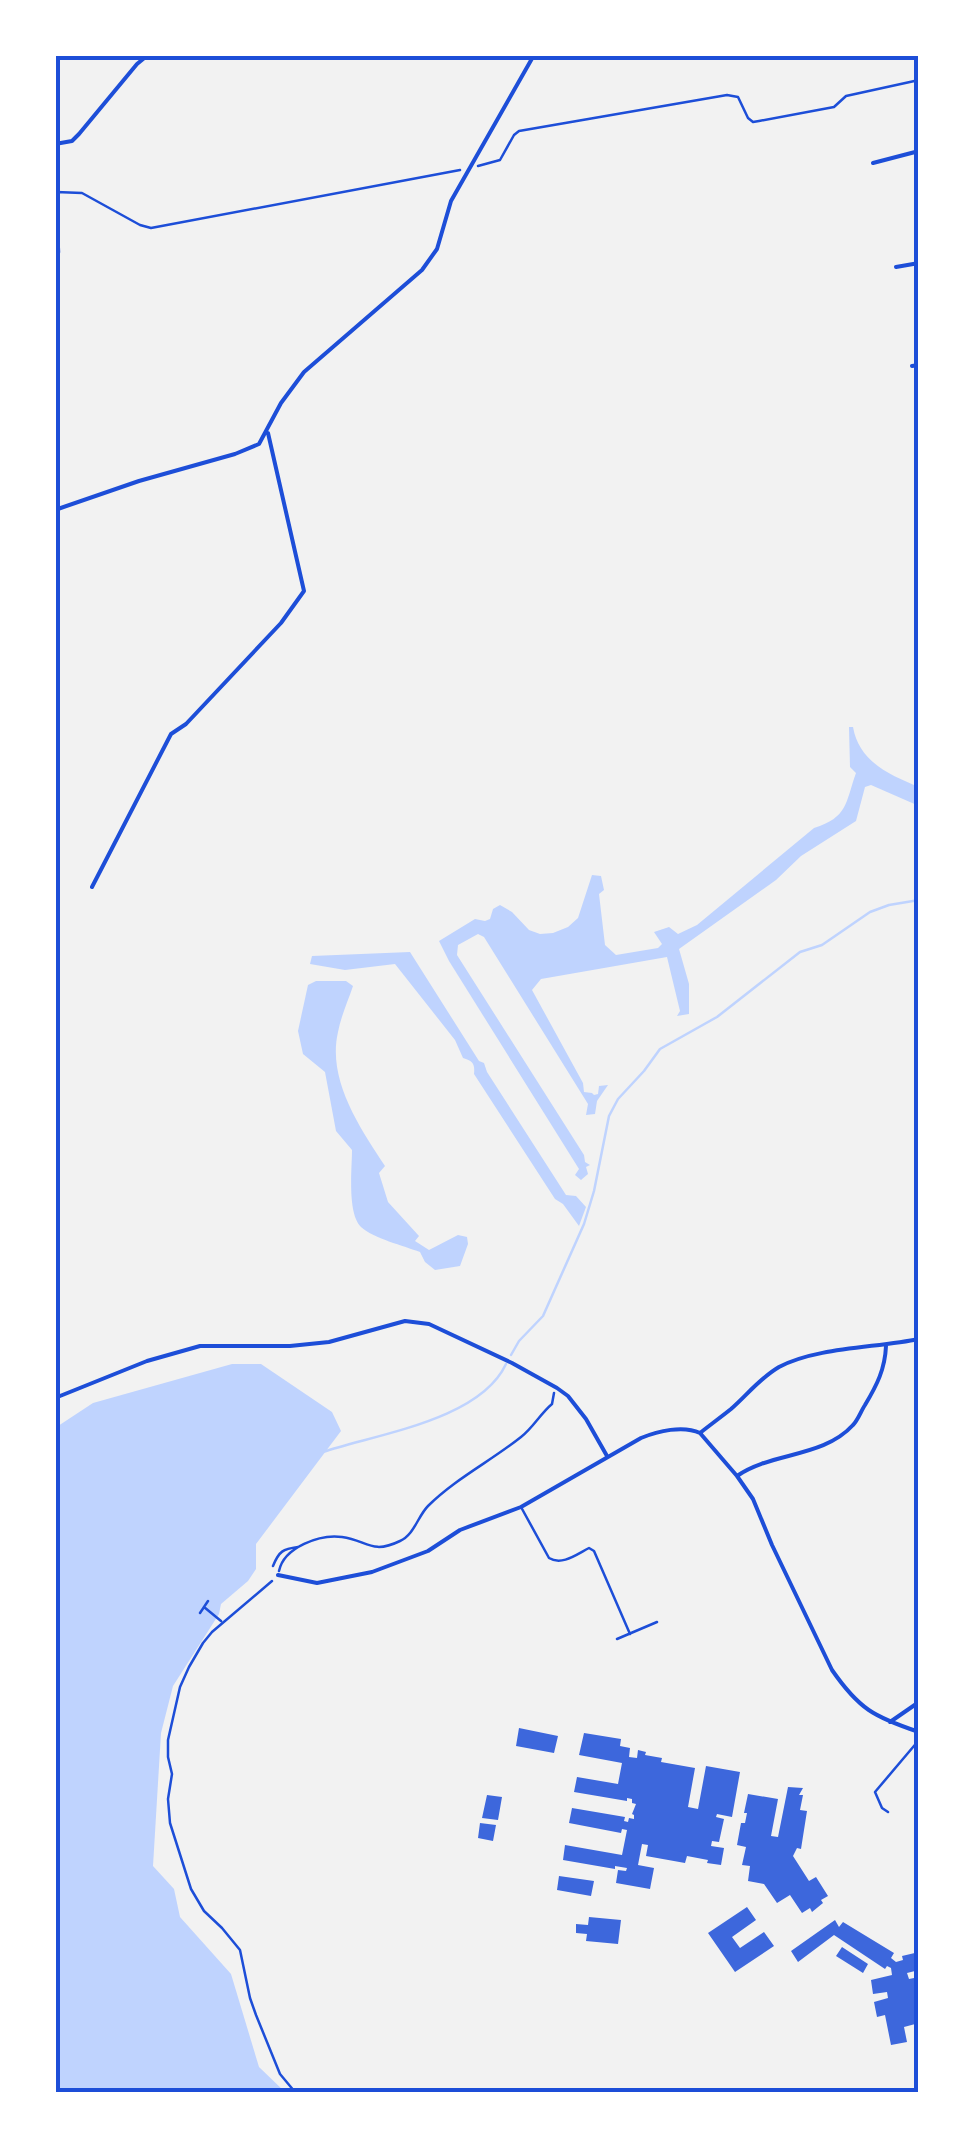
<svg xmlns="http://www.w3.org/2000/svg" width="974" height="2147" viewBox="0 0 974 2147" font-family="'Titillium Web',sans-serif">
	<rect width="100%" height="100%" fill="#f2f2f2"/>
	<!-- water -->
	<path fill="#bfd3fe" d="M849 727H853C859 762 890 775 919 787V806L871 785 865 787 856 821 801 856 776 880 679 949 689 984V1014L677 1016 680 1011 667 957 541 979 532 990 583 1083 584 1092 592 1093 594 1095 598 1094 599 1086 608 1085 597 1101 595 1114 586 1115 588 1104 484 937 478 934 458 945 457 955 584 1155 585 1162 590 1165 586 1167 588 1174 581 1180 575 1175 579 1169 449 961 439 941 475 919 485 921 490 919 493 909 500 905 512 912 529 930 540 934 553 933 568 927 578 918 592 875 601 876 604 890 599 894 605 945 616 955 658 948 662 944 654 932 669 927 678 934 697 925 814 828C848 817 845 804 856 773L850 767Z
		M410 952 479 1061 484 1063 487 1072 566 1195 576 1196 586 1207 579 1226 563 1204 555 1199 474 1074C475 1064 473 1061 463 1058L455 1040 395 964 345 970 310 964 312 956Z
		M316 981H346L353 986C348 1001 341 1016 338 1032 327 1080 360 1128 385 1166L379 1173 388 1202 419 1236 415 1241 429 1250 458 1235 467 1237 468 1244 460 1266 435 1270 425 1262 420 1252C404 1246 373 1238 361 1227 347 1213 352 1169 352 1150L336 1131 325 1072 303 1054 298 1031 308 985Z
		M232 1364H261L332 1412 341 1431 256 1544V1569L248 1581 221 1604 219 1614 173 1686 161 1733 153 1866 174 1889 180 1917 231 1974 259 2067 285 2092H55V1428L93 1403Z"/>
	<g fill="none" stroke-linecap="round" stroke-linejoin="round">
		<!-- stream -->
		<path stroke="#bfd3fe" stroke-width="2.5" d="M511 1355 519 1341 543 1316 584 1224 594 1191 609 1116 618 1099 644 1071 660 1049 717 1017 800 952 822 945 870 912 889 905 919 900
			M323 1452C377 1434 480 1420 506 1364"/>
	</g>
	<!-- building -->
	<path fill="#3d67dc" d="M519 1728 558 1736 554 1753 516 1746Z
		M584 1733 621 1739 620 1746 630 1748 629 1757 637 1758 638 1750 646 1752 645 1755 662 1758 661 1762 695 1768 688 1807 698 1809 706 1766 740 1772 732 1817 717 1814 716 1817 724 1819 719 1842 712 1841 711 1846 724 1848 721 1865 707 1863 708 1860 687 1856 685 1863 646 1856 648 1845 642 1844 638 1865 654 1868 650 1889 616 1883 618 1870 626 1871 627 1868 615 1866V1869L563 1860 565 1845 622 1855 627 1830 622 1829 621 1833 569 1823 572 1808 625 1817 624 1821 628 1822 629 1818 634 1819V1815L632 1814 636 1804 632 1803V1799L627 1798V1801L574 1792 577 1777 618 1784 622 1763 579 1755Z
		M788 1787 803 1788 799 1795H803L800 1810 807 1811 801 1849 797 1848 793 1856 809 1881 816 1877 828 1896 821 1900 823 1903 812 1912 810 1908 802 1913 790 1895 777 1903 764 1884 748 1881 750 1866 742 1865 746 1847 737 1845 741 1823H745L747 1813H744L748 1794 778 1799 771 1836 778 1837Z
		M487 1795 502 1797 498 1820 482 1818Z
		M480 1823 496 1825 493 1841 478 1838Z
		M559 1876 594 1881 591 1896 557 1890Z
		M747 1907 756 1920 732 1937 740 1948 764 1932 774 1946 735 1972 708 1933Z
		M589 1917 621 1920 618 1944 586 1941 587 1934 576 1933V1924L588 1925Z
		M835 1920 839 1927 843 1922 894 1953 891 1958 896 1962 903 1960 902 1956 919 1952V1970L907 1973 909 1979 914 1978 915 1984 919 1983V2023L904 2027 907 2042 891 2045 885 2015 877 2017 874 2002 888 1998 887 1992 873 1994 871 1980 892 1975 891 1968 887 1966 885 1969 834 1935 798 1962 791 1951Z
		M842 1947 868 1964 863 1973 836 1956Z"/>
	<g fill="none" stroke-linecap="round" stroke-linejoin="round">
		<!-- path -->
		<path stroke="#1d4ed8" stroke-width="2.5" d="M478 166 500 160 514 135 519 131 727 95 738 97 748 118 753 122 759 121 834 107 846 96 919 80
			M55 271 59 252 56 192 82 193 140 225 151 228 460 170
			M273 1566C279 1551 283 1549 298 1547
			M279 1571C284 1547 320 1534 342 1537 367 1540 371 1555 400 1541 414 1535 418 1516 428 1506 455 1479 491 1461 521 1437 533 1428 540 1414 552 1404L554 1393
			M272 1581 212 1632 203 1643 189 1667 180 1687 168 1740V1757L172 1774 168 1799 170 1823 191 1889 204 1911 222 1928 240 1950 250 1998 256 2015 280 2074 295 2092
			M204 1607 221 1621
			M200 1613 208 1601"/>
		<!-- service -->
		<path stroke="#1d4ed8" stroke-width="2.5" d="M521 1507 549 1558C562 1566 577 1554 589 1548L594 1551 630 1634
			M617 1639 657 1622
			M888 1812 882 1808 875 1792 919 1740"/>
		<!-- minor -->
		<path stroke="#1d4ed8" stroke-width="4" d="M55 144 72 141 79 134 137 64 148 55
			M873 163 919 151
			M896 267 919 263
			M912 366 919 365
			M55 510 139 481 235 454 259 444 281 403 304 372 422 270 437 249 451 201 534 55
			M92 887 171 734 186 724 281 623 304 591 268 433
			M55 1398 147 1361 200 1346H290L329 1342 405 1321 429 1324 512 1363 557 1388 568 1396 586 1419 607 1456
			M700 1433C710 1425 721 1417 731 1409 747 1395 760 1378 779 1367 817 1347 876 1348 919 1339
			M737 1476C771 1452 823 1458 853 1425 858 1420 861 1411 865 1405 877 1385 885 1369 886 1346
			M278 1575 317 1583 372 1572 428 1551 460 1530 521 1507 641 1438C658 1431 683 1425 700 1433L737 1476 753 1499 772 1545 832 1670C859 1709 874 1717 919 1732
			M890 1722 919 1702"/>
	</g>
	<!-- border -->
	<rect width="974" height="2147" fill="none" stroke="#ffffff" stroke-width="115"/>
	<rect x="58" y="58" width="858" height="2032" fill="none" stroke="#1d4ed8" stroke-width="4"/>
</svg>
